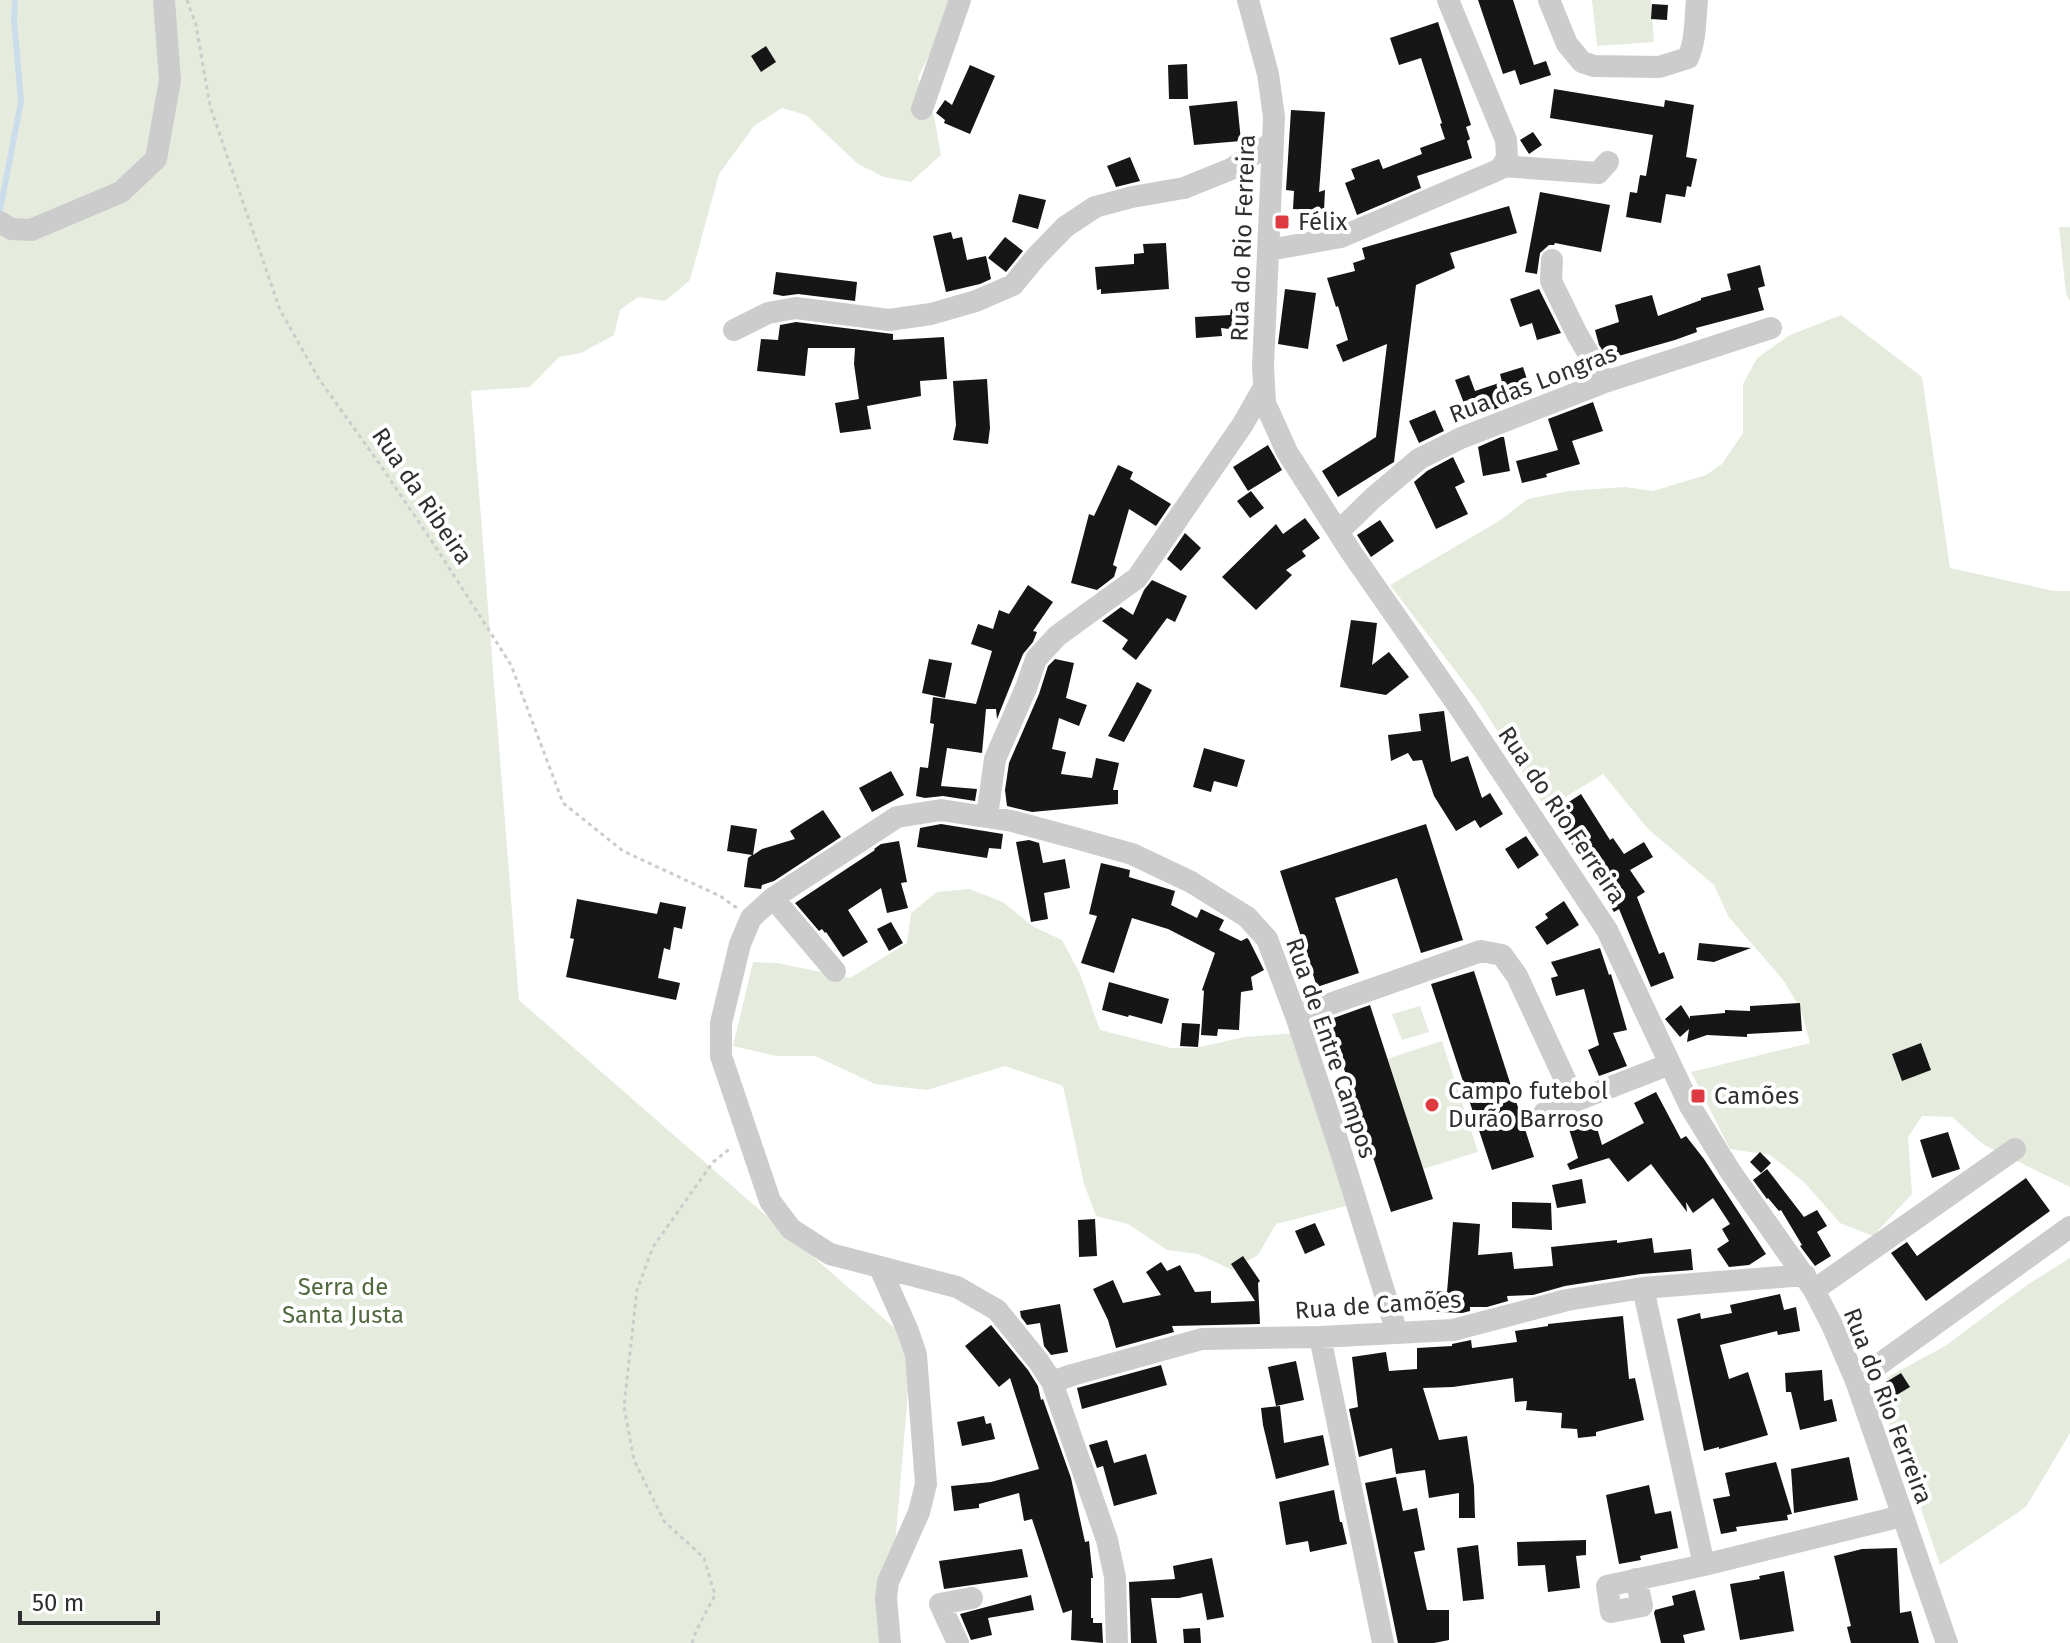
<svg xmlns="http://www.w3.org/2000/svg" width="2070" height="1643" viewBox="0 0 2070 1643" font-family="'Fira Sans',sans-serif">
	<rect width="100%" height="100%" fill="#fff"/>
	<!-- green -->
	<path fill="#e5ecde" d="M0 0H951L946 20 918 78 934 116 941 155 911 182 884 177 858 164 806 115 782 108 754 126 719 174 690 280 665 301 638 297 620 310 614 335 581 353 559 357 530 387 471 391 519 1000 912 1343 887 1643H0Z
		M1592 0H1651L1654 42 1597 46Z
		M2059 227H2070V301L2066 294Z
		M1841 315 1922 377 1950 568 2054 591H2070V1187L1984 1145 1952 1117 1922 1116 1908 1137 1912 1194 1873 1236 1840 1223 1804 1182 1770 1155 1730 1149 1691 1072 1810 1043 1801 1010 1784 981 1728 916 1714 885 1648 829 1603 774 1546 809 1479 702 1390 585 1499 521 1528 499 1569 491 1625 487 1653 491 1706 475 1722 464 1743 433V384L1757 358 1790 335Z
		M969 889 1003 902 1032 926 1062 940 1080 974 1100 1030 1171 1048H1196L1244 1037 1294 1033 1346 1206 1276 1224 1258 1255 1232 1270 1198 1254 1167 1250 1128 1224 1096 1216 1084 1184 1063 1086 1005 1066 927 1090 875 1084 815 1056H776L733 1046 753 962 777 963 850 978 907 943 911 913 937 892Z
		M1420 1006 1429 1032 1402 1040 1392 1014Z
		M1442 1041 1478 1152 1423 1169 1387 1059Z
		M2070 1258V1433L2026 1507 1940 1565 1920 1506 1880 1401 1888 1377 1945 1346 2027 1285Z"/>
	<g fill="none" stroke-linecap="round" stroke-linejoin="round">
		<!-- stream -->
		<path stroke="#cbddeb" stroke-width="6" d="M0 210 21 102 14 19 15 0"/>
	</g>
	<!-- building -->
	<path fill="#161616" d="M1478 0H1513L1534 65 1546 61 1551 75 1520 85 1515 70 1503 74Z
		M1652 4 1668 5 1667 20 1651 19Z
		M1438 22 1471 125 1466 127 1470 139 1467 141 1472 158 1417 176 1421 188 1357 215 1345 183 1355 179 1351 169 1379 159 1383 169 1422 154 1420 148 1445 139 1440 124 1442 123 1421 58 1399 65 1390 38Z
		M766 46 776 62 761 72 751 56Z
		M1187 64 1188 99H1169L1168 65Z
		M970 65 995 76 970 134 944 123 945 120 936 113 945 100 952 105Z
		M1554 89 1664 107 1665 100 1694 105 1686 157 1697 159 1691 187 1687 186 1685 197 1666 194 1661 223 1626 217 1630 192 1637 193 1640 175 1646 176 1653 135 1550 118Z
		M1237 101 1241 141 1194 145 1189 106Z
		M1291 110 1325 112 1319 192 1325 190 1324 211 1293 209 1294 191 1286 190Z
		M1533 132 1542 145 1529 154 1520 140Z
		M1130 157 1140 181 1116 187 1107 166Z
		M1540 192 1610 205 1601 252 1555 243 1554 245H1549L1540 253 1537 274 1525 272Z
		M1019 194 1046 200 1038 229 1012 222Z
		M1509 206 1517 233 1450 253 1455 268 1416 285 1394 462 1338 497 1322 471 1376 437 1387 344 1343 362 1336 345 1348 340 1338 306 1336 307 1327 278 1355 271 1353 263 1365 259 1362 248Z
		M951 232 953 239 962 237 967 260 986 256 991 279 980 284 946 292 933 236Z
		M1005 237 1023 251 1006 272 988 258Z
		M1166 243 1169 289 1101 294V289L1097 290 1095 267 1134 264V254L1144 253 1143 244Z
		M1760 265 1765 286 1758 288 1764 310 1696 328 1697 332 1675 340 1608 359 1599 345 1595 330 1619 322 1615 305 1652 295 1658 316 1701 300V298L1731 290 1727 274Z
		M776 272 857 282 855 301 798 294 783 296 773 294Z
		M1285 289 1316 293 1308 349 1278 344Z
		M1539 289 1561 333 1537 340 1532 323 1520 327 1510 299Z
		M1231 309 1249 311 1246 331 1221 328 1222 336 1196 338 1195 317 1230 315Z
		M796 322 893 334V340L944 337 947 379 920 381 921 396 867 406 871 429 840 433 835 403 859 399 854 364 855 348H808L805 376 757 371 761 339 778 340 780 325Z
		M1523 367 1532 395 1470 419 1455 380 1469 375 1475 391 1502 382 1500 374Z
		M987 379 990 428 988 444 953 440 956 425 953 381Z
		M1593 402 1603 431 1572 441 1580 464 1546 474 1547 477 1522 483 1516 461 1558 450 1548 419Z
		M1435 410 1444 431 1419 443 1409 421Z
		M1501 437H1504L1510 471 1483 476 1478 447Z
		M1268 445 1282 470 1248 491 1233 467Z
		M1453 457 1465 482 1455 487 1468 514 1436 529 1414 482 1427 471Z
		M1118 465 1133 472 1130 479 1171 504 1156 526 1129 509 1113 565 1117 567 1114 577 1097 590 1071 583 1089 514 1094 516Z
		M1251 491 1264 508 1250 518 1237 501Z
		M1305 518 1320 538 1302 551 1306 556 1286 570 1292 575 1256 610 1222 577 1276 524 1283 534Z
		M1380 520 1394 541 1371 557 1357 535Z
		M1185 533 1201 548 1181 571 1167 559Z
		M1152 580 1187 596 1175 622 1167 618 1136 660 1122 649 1128 640 1102 621 1121 607 1133 615 1144 590Z
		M1028 585 1053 602 1033 631 1037 632 1033 642 1023 654 997 719 996 709H986L982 753 947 748 941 786 977 789 975 801 943 796 925 798 916 796 920 767 928 768 934 724 930 723 933 697 976 704 992 651 971 644 978 624 993 629 999 610 1009 614Z
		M1351 620 1377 623 1372 665 1389 652 1409 677 1386 695 1340 687Z
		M929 659 952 663 945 698 922 693Z
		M1055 659 1074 663 1066 698 1087 705 1079 726 1059 718 1052 749 1066 752 1061 774 1092 778 1096 758 1119 763 1113 790H1118V804L1032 812 1007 806 1005 790 1009 763 1039 694 1048 666Z
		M1137 682 1152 690 1124 742 1108 736Z
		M1444 711 1451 762 1468 756 1482 798 1490 793 1503 814 1480 828 1475 820 1456 831 1434 796 1422 760 1413 761 1408 753 1391 761 1388 735 1421 731 1419 714Z
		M1204 748 1245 760 1237 787 1214 781 1211 792 1193 787Z
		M891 771 904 795 872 812 859 788Z
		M1581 794 1610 840 1613 838 1624 854 1644 842 1653 857 1630 870 1645 892 1637 897 1659 954 1664 952 1674 978 1651 987 1619 909 1614 912 1552 813Z
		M823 810 841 837 774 881 762 885 761 889 744 887 748 858 752 855 727 851 731 825 757 829 753 855 762 849 795 839 790 831Z
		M941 824 1003 834 1001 849 989 848 987 858 917 847 920 828Z
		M1426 824 1463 940 1421 953 1397 878 1335 898 1359 973 1317 987 1280 871Z
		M1526 836 1539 855 1518 869 1505 849Z
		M1029 840 1039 843 1043 863 1065 859 1070 888 1044 893 1048 919 1031 922 1016 842Z
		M899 841 907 882 901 883 908 908 887 913 881 888 848 910 868 942 843 957 826 932 825 933 822 929 819 931 795 903 875 850 874 849 881 844Z
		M1101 863 1130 870 1129 877 1175 891 1171 905 1197 918 1201 909 1224 920 1219 930 1241 941 1247 938 1249 940 1264 970 1251 977 1253 990 1241 992 1239 1030 1218 1029 1217 1036 1201 1035 1204 991 1202 990 1215 953 1168 929 1132 918 1114 973 1081 963 1097 916 1089 914Z
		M577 899 657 914 660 902 686 907 682 929 674 927 670 950 664 948 658 978 680 983 676 1000 566 977 574 939 570 938Z
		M1564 901 1579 925 1547 945 1535 927 1548 918 1545 914Z
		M891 922 903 943 889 951 877 929Z
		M1699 943 1751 948 1714 962 1697 960Z
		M1600 948 1609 975 1611 974 1627 1030 1613 1033 1627 1066 1599 1076 1588 1050 1599 1045 1584 989 1556 996 1551 978 1558 976 1551 962Z
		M1474 971 1534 1157 1492 1170 1431 984Z
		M1109 982 1169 999 1162 1024 1129 1015 1128 1017 1102 1010Z
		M1800 1003 1802 1031 1747 1034V1037L1707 1035 1687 1042 1689 1029 1680 1037 1665 1019 1681 1005 1690 1019V1016L1725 1013V1010L1750 1011V1006Z
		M1370 1005 1433 1199 1391 1212 1328 1020Z
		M1182 1023 1200 1024 1198 1047 1180 1046Z
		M1921 1043 1931 1070 1902 1081 1892 1054Z
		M1656 1092 1681 1139 1686 1136 1704 1159 1766 1254 1749 1265 1729 1267 1717 1249 1729 1241 1722 1229 1730 1224 1713 1198 1693 1213 1686 1202 1687 1212 1651 1164 1628 1182 1609 1158 1570 1170 1567 1164 1578 1158 1569 1129 1595 1121 1602 1145 1644 1123 1634 1103Z
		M1948 1132 1960 1169 1932 1178 1920 1140Z
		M1760 1152 1771 1163 1761 1173 1750 1162Z
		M1767 1169 1804 1217 1817 1210 1827 1226 1817 1232 1831 1256 1815 1266 1800 1246 1802 1245 1781 1210 1779 1211 1768 1198 1767 1199 1753 1180Z
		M2026 1178 2050 1211 1926 1301 1891 1253 1907 1242 1917 1256Z
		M1582 1179 1586 1203 1557 1208 1552 1185Z
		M1512 1202 1551 1203 1552 1230 1512 1228Z
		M1095 1219 1097 1256 1079 1257 1078 1220Z
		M1453 1222 1480 1224 1478 1255 1512 1252 1514 1269 1553 1266 1551 1247 1617 1240V1243L1652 1238 1654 1253 1691 1249 1693 1270 1641 1274 1565 1286 1533 1295 1507 1296 1508 1301 1487 1307H1470V1311L1462 1313 1422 1311 1423 1290 1447 1292Z
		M1315 1223 1325 1245 1305 1254 1295 1231Z
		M1243 1256 1260 1281 1258 1283 1260 1324 1172 1326 1174 1332 1116 1348 1108 1320 1093 1289 1113 1280 1123 1303 1161 1295 1146 1272 1161 1262 1167 1271 1180 1265 1195 1292 1211 1291V1303L1255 1301 1231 1264Z
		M1780 1294 1784 1310 1796 1307 1800 1331 1778 1335 1777 1331 1720 1345 1729 1379 1748 1372 1768 1435 1719 1449V1447L1704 1451 1677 1319 1700 1313 1701 1319 1732 1313 1730 1305Z
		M1060 1304 1068 1352 1051 1355 1044 1346 1040 1323 1027 1325 1021 1317 1020 1311Z
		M1623 1316 1629 1379 1635 1378 1644 1420 1596 1432V1436L1578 1438 1577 1429 1561 1428 1562 1413 1526 1410 1527 1401 1515 1402 1513 1378 1453 1387 1423 1388 1439 1440 1467 1436 1474 1486 1475 1518H1459V1493L1429 1498 1425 1470 1396 1474 1392 1448 1359 1457 1349 1409 1358 1407 1352 1357 1386 1352 1389 1371 1417 1369V1348L1452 1346V1344L1471 1340 1472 1348 1517 1342 1515 1331 1548 1326V1324Z
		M991 1325 1028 1370 1038 1386 1041 1400 1043 1399 1071 1478 1085 1542 1089 1541 1093 1578H1091V1618H1093V1623H1102L1103 1643 1071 1640 1072 1610 1063 1613 1032 1519 1024 1521 1019 1493 979 1504V1508L954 1511 951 1486 991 1482 1039 1469 1010 1378 999 1387 965 1346Z
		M1296 1361 1304 1400 1276 1406 1268 1367Z
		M1161 1365 1167 1385 1082 1409 1077 1388Z
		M1822 1370 1824 1401 1832 1399 1837 1421 1800 1430 1791 1392H1786L1785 1373Z
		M1901 1373 1910 1387 1895 1396 1886 1382Z
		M1280 1406 1284 1443 1323 1435 1329 1465 1276 1479 1263 1425 1261 1408Z
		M984 1416 986 1424 991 1423 995 1439 962 1446 957 1422Z
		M1107 1440 1114 1463 1146 1454 1157 1494 1114 1506 1103 1466 1097 1468 1089 1445Z
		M1849 1457 1858 1500 1794 1513 1791 1469Z
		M1776 1462 1792 1514 1787 1515 1788 1520 1736 1527 1737 1531 1721 1534 1713 1499 1730 1496 1725 1473Z
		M1396 1477 1403 1511 1417 1508 1425 1550 1414 1552 1427 1610H1449V1640L1434 1643H1398L1365 1483Z
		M1649 1485 1655 1514 1671 1511 1678 1548 1640 1556 1641 1560 1619 1564 1606 1495Z
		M1334 1490 1340 1522H1342L1347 1544 1310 1552 1308 1541 1286 1545 1279 1502Z
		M1586 1540V1555L1576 1556 1580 1588 1548 1592 1545 1565 1518 1566 1517 1542Z
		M1478 1545 1484 1599 1463 1601 1457 1548Z
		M1897 1548 1900 1613 1911 1611 1919 1643H1851L1847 1627 1851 1626 1834 1556 1862 1549Z
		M1022 1549 1028 1577 944 1589 939 1561Z
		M1212 1558 1224 1617 1207 1620 1202 1593 1179 1598H1151L1157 1643H1131L1129 1582 1175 1579 1173 1566Z
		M1784 1571 1794 1631 1740 1640 1730 1584 1760 1579 1759 1576Z
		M1695 1590 1705 1630 1683 1635 1685 1643H1661L1654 1613 1655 1610 1674 1605 1672 1596Z
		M1031 1595 1034 1610 988 1618 992 1635 971 1640 960 1614Z
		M1200 1628 1201 1643H1184L1183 1629Z"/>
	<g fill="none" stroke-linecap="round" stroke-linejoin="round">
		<!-- path -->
		<path stroke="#ccc" stroke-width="3" stroke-dasharray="4 4" stroke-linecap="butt" d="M187 0 196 25 210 106 280 310 319 379 381 466 439 552 511 665 563 803 623 851 720 896 737 908
			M692 1643 696 1631 715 1595 704 1558 664 1521 634 1460 624 1407 637 1290 653 1247 713 1162 732 1147"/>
		<!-- minor -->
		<path stroke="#ccc" stroke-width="22" d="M1248 0 1268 74 1274 117 1263 366 1265 403 1287 452 1351 552 1459 707 1607 930 1690 1106 1730 1171 1814 1290 1832 1325 1856 1381 1947 1643
			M1448 0 1506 140 1507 158 1502 166
			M1549 0 1567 44 1582 62 1594 66 1659 67 1688 58C1696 40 1695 20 1697 0
			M922 109 960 0
			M0 222 11 229 31 230 121 192 156 159 170 80 164 0
			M1269 250 1341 237 1498 170 1502 166 1598 173 1608 162
			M1552 260 1551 281 1577 334 1605 382
			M734 330 768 313 796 308 889 320 931 314 976 301 1013 285 1036 257 1065 227 1095 207 1132 197 1184 188 1231 169 1273 142
			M1338 532 1373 498 1419 459 1461 438 1605 382 1771 328
			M987 816 995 759 1026 688 1036 659 1057 636 1137 578 1243 424 1264 387
			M773 898 835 971
			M1296 1016 1481 951 1502 955 1517 976 1575 1101
			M1544 1113 1670 1064
			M880 1268 908 1331 916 1355 926 1484 919 1512 888 1582 886 1598 890 1643
			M1643 1288 1704 1565
			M1814 1290 2015 1149
			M1320 1337 1383 1643
			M1856 1381 2070 1227
			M1052 1382 1072 1375 1202 1339 1320 1337 1453 1330 1567 1300 1643 1288 1805 1275
			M1636 1579 1642 1606 1611 1612 1607 1586 1704 1565 1902 1516
			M958 1643 940 1604 972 1598
			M1117 1643 1115 1577 1107 1540 1052 1382 1039 1362 997 1310 957 1287 830 1254 791 1229 770 1201 721 1056V1023L740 944 751 918 773 898 897 817 941 810 1012 821 1075 838 1132 854 1191 882 1247 917 1267 939 1296 1016 1339 1146 1397 1333"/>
	</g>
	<!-- markers -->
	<g fill="#dd3b41" stroke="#fff" stroke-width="3">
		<rect x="1274" y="214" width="16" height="16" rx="4"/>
		<rect x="1690" y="1088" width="16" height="16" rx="4"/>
		<circle cx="1432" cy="1105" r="8"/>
	</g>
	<g text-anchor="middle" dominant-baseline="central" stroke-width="8" stroke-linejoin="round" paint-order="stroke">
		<!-- poi labels -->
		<g font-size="24" fill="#2f2f2f" stroke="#fff" text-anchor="start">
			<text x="1298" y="222">Félix</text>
			<text x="1448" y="1091">Campo futebol<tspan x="1448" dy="28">Durão Barroso</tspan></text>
			<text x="1714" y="1096">Camões</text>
		</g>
		<!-- street labels -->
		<g font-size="24" fill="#2f2f2f" stroke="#fff">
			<text transform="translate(1243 238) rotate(-88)">Rua do Rio Ferreira</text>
			<text transform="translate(1533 384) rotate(-21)">Rua das Longras</text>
			<text transform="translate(422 496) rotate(56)">Rua da Ribeira</text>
			<text transform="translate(1562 815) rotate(56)">Rua do Rio Ferreira</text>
			<text transform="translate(1331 1048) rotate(71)">Rua de Entre Campos</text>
			<text transform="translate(1378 1305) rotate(-4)">Rua de Camões</text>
			<text transform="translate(1888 1406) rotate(69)">Rua do Rio Ferreira</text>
		</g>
		<!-- park labels -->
		<g font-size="24" fill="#51693f" stroke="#fff">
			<text x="343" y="1287">Serra de<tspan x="343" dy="28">Santa Justa</tspan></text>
		</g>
	</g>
	<!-- scale -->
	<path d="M20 1611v12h138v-12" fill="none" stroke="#2f2f2f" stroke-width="4"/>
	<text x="32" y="1611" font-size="24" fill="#2f2f2f" stroke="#ffffff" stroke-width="6" paint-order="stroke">50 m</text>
</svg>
